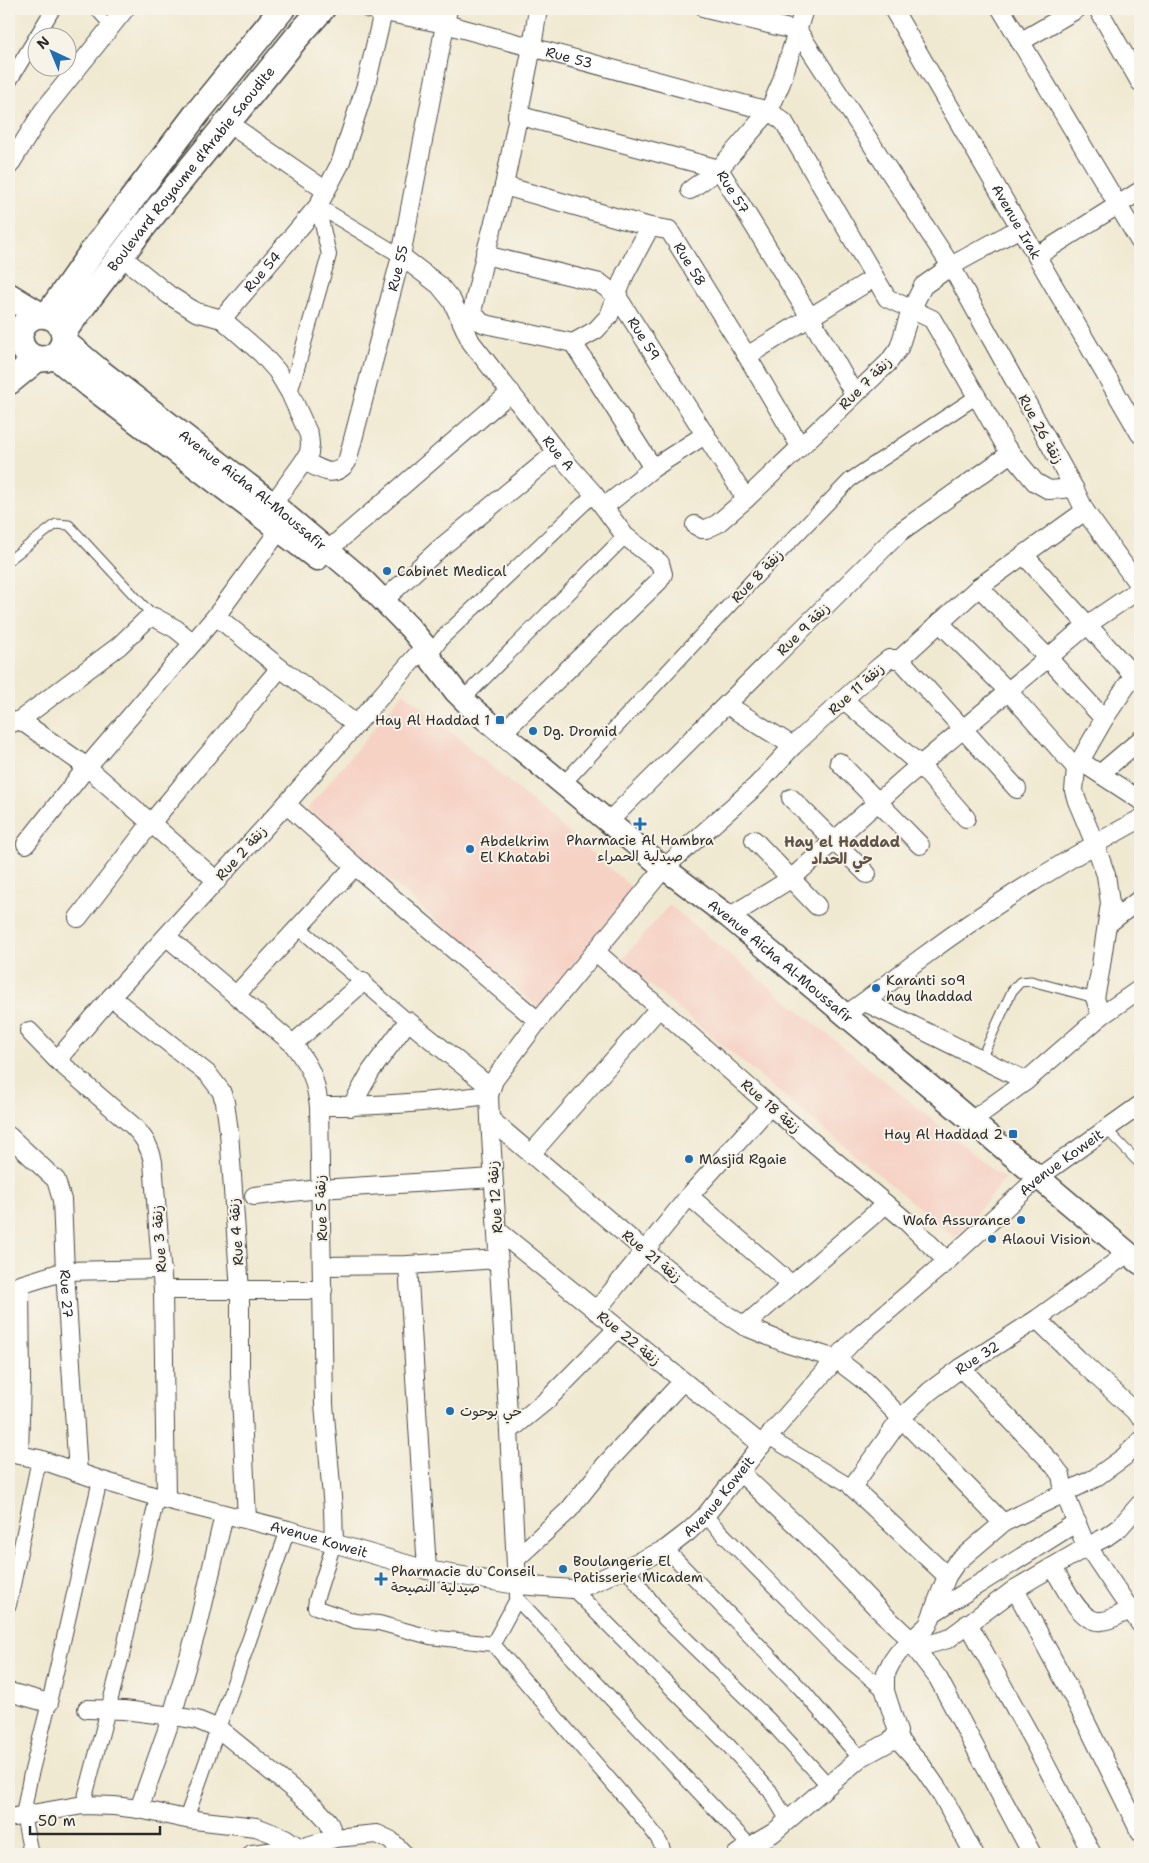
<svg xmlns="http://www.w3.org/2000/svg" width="1149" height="1863" viewBox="0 0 1149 1863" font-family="'Shantell Sans','Playpen Sans Arabic',sans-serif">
	<rect width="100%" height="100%" fill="#f7f3e8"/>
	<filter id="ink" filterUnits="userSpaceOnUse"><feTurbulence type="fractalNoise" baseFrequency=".02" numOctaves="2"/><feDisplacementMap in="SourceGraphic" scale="10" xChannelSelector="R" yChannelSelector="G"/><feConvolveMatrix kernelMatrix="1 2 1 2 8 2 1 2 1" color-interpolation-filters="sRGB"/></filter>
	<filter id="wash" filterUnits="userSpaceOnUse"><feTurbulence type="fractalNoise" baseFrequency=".0096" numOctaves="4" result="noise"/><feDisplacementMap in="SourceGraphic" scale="20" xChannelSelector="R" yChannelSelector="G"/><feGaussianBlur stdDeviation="1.12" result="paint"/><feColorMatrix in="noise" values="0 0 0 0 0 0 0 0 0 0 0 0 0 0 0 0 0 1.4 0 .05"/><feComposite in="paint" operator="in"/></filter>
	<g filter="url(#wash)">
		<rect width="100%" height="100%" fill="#f0e9d1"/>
		<!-- built -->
		<path fill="#f6d2c5" d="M404 692 634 889 539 1008 307 809Z
			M669 905 1005 1179 955 1238 621 961Z"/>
	</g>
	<g filter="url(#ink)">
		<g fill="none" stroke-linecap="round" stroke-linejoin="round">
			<!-- service casing -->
			<g stroke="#494844" stroke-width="11">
				<path id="service" d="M94 9 110 27
					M9 560 56 524 69 525 154 617
					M981 1059 1012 991 1020 982 1031 981 1095 998
					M1107 1130 1140 1164"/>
			</g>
			<!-- pedestrian casing -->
			<g stroke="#494844" stroke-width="16">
				<path id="pedestrian" d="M9 82 53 9
					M318 206 401 256
					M290 393 329 255 318 206
					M429 657 442 638 594 494
					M463 699 625 536
					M563 784 753 580 850 480 976 397
					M299 928 408 1021
					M768 1437 852 1487
					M705 1516 836 1649 885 1691
					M334 1543 316 1600 315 1607 355 1621 379 1623 430 1637 493 1644 639 1814C648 1826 662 1840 664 1854
					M666 1549 802 1690 860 1758
					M625 1567 665 1619 768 1719 828 1785
					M573 1589 728 1745 770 1791 788 1821
					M517 1599 750 1846
					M9 1605 39 1459
					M493 1644 517 1599V1591
					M83 1805 122 1656 157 1497
					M186 1819 288 1530
					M31 1854 23 1815 30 1778 49 1703 100 1480"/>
			</g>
			<!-- minor casing -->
			<g stroke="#494844" stroke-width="20">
				<g id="minor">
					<path id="s1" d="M369 9 445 24 769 111 784 122 887 298 932 319 1006 447 1035 482 1049 490 1074 488"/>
					<path d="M706 9 798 31 951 266 1074 488 1085 511 1140 587"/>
					<path id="s2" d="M893 9 1140 434"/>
					<path d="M1001 9 1140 242"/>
					<path d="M1098 9 1140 82"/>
					<path d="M1020 42 1077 9"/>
					<path id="s3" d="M517 115 719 169 810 317 854 394"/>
					<path d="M228 123 325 190"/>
					<path d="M9 166 43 111 125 9"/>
					<path id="s4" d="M504 186 650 227 669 230 747 356 800 446"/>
					<path d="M690 190 719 169 769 111 781 83 804 9"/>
					<path id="s5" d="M485 255 600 283 617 296 746 499"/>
					<path d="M121 256 169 295 196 312 222 319 262 354 277 371 290 393 309 435 310 444 309 453 304 461 273 504"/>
					<path id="s6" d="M401 256 439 285 452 301 471 342 557 452 594 494 625 536 660 563 663 574 659 581 501 734"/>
					<path d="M1037 256 1140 191"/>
					<path d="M472 312 485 255 504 186 532 47 538 9"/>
					<path d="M472 312 481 322 485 324 573 343 653 468"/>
					<path id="s7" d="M222 319 318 206 340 164 366 85 383 12"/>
					<path d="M573 343 596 330 609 316 625 274 650 227"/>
					<path d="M747 356 874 278"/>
					<path id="s8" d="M304 461C321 469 334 480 347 462L401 256 448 9"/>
					<path d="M604 507 653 468 706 434"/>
					<path d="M695 525 702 529H706L717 524 746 499 888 363 899 348 911 310 923 286 951 266 1020 228"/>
					<path d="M328 550 511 392"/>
					<path d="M1024 555 1134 676"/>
					<path d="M979 587 1048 658 1104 719"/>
					<path d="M384 600 438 550 557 452"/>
					<path d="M216 616 280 668 356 724"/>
					<path d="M939 622 1008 691 1076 768"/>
					<path d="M900 659 1017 789"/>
					<path d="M844 700 920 765 966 818"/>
					<path d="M727 705 793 746"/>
					<path d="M20 720 87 767 217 881"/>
					<path d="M9 724 20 720 119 646 146 620 154 617 176 629 193 643"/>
					<path d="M1080 761 1140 800"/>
					<path d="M839 762 920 845"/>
					<path d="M1101 773 1140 740"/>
					<path d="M791 798 867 874"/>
					<path d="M286 804 355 866 538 1021"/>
					<path d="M608 822 900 532 1011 453"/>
					<path d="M754 840 817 906"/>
					<path d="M26 844 87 767 216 616 286 521"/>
					<path d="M729 917 792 878 906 777 1087 625 1140 589"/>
					<path d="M78 918 151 823 280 668"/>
					<path d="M1108 924 1140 899"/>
					<path d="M167 937 293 1044C311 1068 315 1077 319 1106L324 1404 333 1509 334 1543"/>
					<path d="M595 951 770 1106 906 1221 947 1261"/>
					<path d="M236 995 355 866"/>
					<path d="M111 997 208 1074 221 1091 225 1102 229 1132 240 1291V1375L247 1519"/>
					<path d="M865 1002 1026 1081 1101 1016 1140 989"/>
					<path d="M845 1015C873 997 898 975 924 956 993 905 1065 860 1140 819"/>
					<path d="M1101 1016 1095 998 1100 972 1110 903 1106 875 1095 844 1077 801 1074 791 1076 768 1104 719 1140 666"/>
					<path d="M29 1031 57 1060 132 1125C143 1136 150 1146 153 1162L163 1290 166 1499"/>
					<path d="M293 1044 363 982"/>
					<path d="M57 1060 111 997 286 804 425 646"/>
					<path d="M319 1106C376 1107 432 1102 489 1095"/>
					<path d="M351 1107 371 1071 408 1021 491 1088"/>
					<path d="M490 1119 645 1251 712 1305 744 1326 788 1344 836 1359 866 1382 1003 1523"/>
					<path d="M971 1121 1026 1081"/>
					<path id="s9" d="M9 1136 56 1180 62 1200 65 1271 78 1473"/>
					<path d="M531 1154 659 1008"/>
					<path d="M254 1196 320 1189 493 1178"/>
					<path d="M689 1196 792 1285"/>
					<path d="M497 1230 762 1445"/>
					<path d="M408 1265 427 1570"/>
					<path d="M323 1266 408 1265 498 1259"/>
					<path d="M9 1290 20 1285 65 1271 162 1269"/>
					<path d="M163 1290H323"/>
					<path d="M596 1311 689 1196 770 1106"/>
					<path d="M1037 1319 1078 1359 1140 1416"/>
					<path d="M744 1326 886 1204"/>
					<path d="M961 1368 1052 1463 1061 1475 1064 1492 1084 1541 1140 1624"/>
					<path d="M509 1431 547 1400 618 1328"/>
					<path id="s10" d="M9 1453 39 1459 100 1480 157 1497 288 1530 427 1570 517 1585 573 1589 588 1585 666 1549 688 1532 705 1516 768 1437 836 1359 853 1341 947 1261 1039 1177 1140 1105"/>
					<path d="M19 1455 21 1380 20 1285"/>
					<path d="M740 1472 817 1545 879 1610 912 1641 927 1645 948 1639 1015 1589 1088 1546 1106 1537 1120 1527 1140 1504"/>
					<path d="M516 1559 569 1510 605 1465 682 1382"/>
					<path d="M1053 1567C1062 1582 1080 1624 1101 1621 1110 1621 1121 1614 1130 1610"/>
					<path id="s11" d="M947 1576 852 1487 902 1417 930 1391 961 1368 1037 1319 1128 1253"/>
					<path d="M517 1585 509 1431 490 1119 489 1095 494 1080 538 1021 664 868 756 786 793 746 879 667 889 659H900L979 587 1085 511"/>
					<path d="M1015 1589 1078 1706 1140 1832"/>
					<path d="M933 1613 1077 1522"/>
					<path d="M968 1623 1037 1748 1092 1854"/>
					<path d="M911 1643 938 1678 1032 1854"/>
					<path d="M9 1692 49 1703"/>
					<path d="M87 1709 124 1710 180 1717 197 1720 219 1729 316 1808 328 1821 335 1838"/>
					<path d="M895 1736 922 1766 942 1795 974 1854"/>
					<path d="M139 1809 172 1716 199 1622 224 1515"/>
					<path d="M9 1818 83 1805 114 1806 139 1809 186 1819 256 1827 285 1838 300 1848"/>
					<path d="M252 1854 300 1848 335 1838 377 1834 390 1840 404 1854"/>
					<path d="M737 1854 773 1833 860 1758 891 1741 898 1732 885 1691V1675L891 1663 898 1653 928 1625 947 1576 956 1563 1003 1523 1095 1478 1124 1457 1140 1441"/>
				</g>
			</g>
			<!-- tertiary casing -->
			<g stroke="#494844" stroke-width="25">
				<g id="tertiary">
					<path id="s12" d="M64 340 101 371 273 504 362 579 409 627 425 646 429 657 456 692 473 709 664 868 729 917 1140 1263"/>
					<path d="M53 356 89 386 317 559"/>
				</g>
			</g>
			<!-- secondary casing -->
			<g stroke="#494844" stroke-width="28">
				<g id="secondary">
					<path d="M9 296 40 315"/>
					<circle cx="42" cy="337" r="22"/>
					<path d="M47 316 92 252 198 112 282 9"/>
					<path id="s13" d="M64 331 139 232 297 37 322 9"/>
					<path d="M9 382 37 359"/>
				</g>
			</g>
			<!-- service -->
			<use href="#service" stroke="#fff" stroke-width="9"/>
			<!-- pedestrian -->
			<use href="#pedestrian" stroke="#fff" stroke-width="14"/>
			<!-- minor -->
			<use href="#minor" stroke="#fff" stroke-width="18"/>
			<!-- tertiary -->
			<use href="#tertiary" stroke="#fff" stroke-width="22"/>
			<!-- secondary -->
			<use href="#secondary" stroke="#fff" stroke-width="25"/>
		</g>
	</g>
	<!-- markers -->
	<g fill="#1f6fb2" stroke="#f7f3e8" stroke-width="2">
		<circle cx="387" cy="571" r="5"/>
		<rect x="495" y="715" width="10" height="10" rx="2.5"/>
		<circle cx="533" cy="731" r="5"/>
		<path d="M637.5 816.5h5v5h5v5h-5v5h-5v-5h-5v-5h5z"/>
		<circle cx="470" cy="849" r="5"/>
		<circle cx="876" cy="988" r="5"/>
		<rect x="1008" y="1129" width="10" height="10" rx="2.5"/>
		<circle cx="689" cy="1159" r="5"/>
		<circle cx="1021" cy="1220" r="5"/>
		<circle cx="992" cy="1239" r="5"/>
		<circle cx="450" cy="1411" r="5"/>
		<circle cx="563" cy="1569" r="5"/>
		<path d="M378.5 1571.5h5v5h5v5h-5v5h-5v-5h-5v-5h5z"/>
	</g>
	<g text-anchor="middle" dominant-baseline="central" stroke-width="4" stroke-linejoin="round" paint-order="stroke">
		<!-- street labels -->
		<g font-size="14" fill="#2b2b2b" stroke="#f7f3e8">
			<text stroke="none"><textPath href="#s1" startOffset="206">Rue 53</textPath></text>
			<text stroke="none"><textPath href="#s13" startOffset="206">Boulevard Royaume d'Arabie Saoudite</textPath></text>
			<text stroke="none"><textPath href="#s3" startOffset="236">Rue 57</textPath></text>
			<text stroke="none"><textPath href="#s2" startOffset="246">Avenue Irak</textPath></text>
			<text stroke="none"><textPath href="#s4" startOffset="211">Rue 58</textPath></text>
			<text stroke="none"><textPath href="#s8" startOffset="249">Rue 55</textPath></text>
			<text stroke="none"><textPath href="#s7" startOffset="62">Rue 54</textPath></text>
			<text stroke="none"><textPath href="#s5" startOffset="190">Rue 59</textPath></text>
			<text transform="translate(865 383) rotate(-45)">Rue 7 زنقة</text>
			<text transform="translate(1041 429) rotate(61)">Rue 26 زنقة</text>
			<text stroke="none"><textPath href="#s6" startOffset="255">Rue A</textPath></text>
			<text stroke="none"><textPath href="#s12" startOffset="241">Avenue Aicha Al-Moussafir</textPath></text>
			<text transform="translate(757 576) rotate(-46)">Rue 8 زنقة</text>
			<text transform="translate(803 629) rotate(-45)">Rue 9 زنقة</text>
			<text transform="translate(856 689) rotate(-42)">Rue 11 زنقة</text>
			<text transform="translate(241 853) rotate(-48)">Rue 2 زنقة</text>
			<text stroke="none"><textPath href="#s12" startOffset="952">Avenue Aicha Al-Moussafir</textPath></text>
			<text transform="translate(771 1106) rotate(41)">Rue 18 زنقة</text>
			<text stroke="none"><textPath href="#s10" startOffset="1238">Avenue Koweit</textPath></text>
			<text transform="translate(495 1197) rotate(-94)">Rue 12 زنقة</text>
			<text transform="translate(321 1208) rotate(-92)">Rue 5 زنقة</text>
			<text transform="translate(236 1232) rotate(-94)">Rue 4 زنقة</text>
			<text transform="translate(159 1239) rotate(-94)">Rue 3 زنقة</text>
			<text transform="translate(652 1256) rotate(40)">Rue 21 زنقة</text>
			<text stroke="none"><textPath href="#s9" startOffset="179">Rue 27</textPath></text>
			<text transform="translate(629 1338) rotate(39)">Rue 22 زنقة</text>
			<text stroke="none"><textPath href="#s11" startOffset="312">Rue 32</textPath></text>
			<text stroke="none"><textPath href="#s10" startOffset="758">Avenue Koweit</textPath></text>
			<text stroke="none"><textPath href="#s10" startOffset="322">Avenue Koweit</textPath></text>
		</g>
		<!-- poi labels -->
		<g font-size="14" fill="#2b2b2b" stroke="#f7f3e8" text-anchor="start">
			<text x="397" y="571">Cabinet Medical</text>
			<text x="490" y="720" text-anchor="end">Hay Al Haddad 1</text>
			<text x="543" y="731">Dg. Dromid</text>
			<text x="640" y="840" text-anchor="middle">Pharmacie Al Hambra<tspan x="640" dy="16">صيدلية الحمراء</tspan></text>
			<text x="480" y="841">Abdelkrim<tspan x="480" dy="16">El Khatabi</tspan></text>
			<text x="886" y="980">Karanti so9<tspan x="886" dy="16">hay lhaddad</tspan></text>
			<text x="1003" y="1134" text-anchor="end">Hay Al Haddad 2</text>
			<text x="699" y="1159">Masjid Rgaie</text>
			<text x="1011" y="1220" text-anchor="end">Wafa Assurance</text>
			<text x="1002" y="1239">Alaoui Vision</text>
			<text x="460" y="1411">حي بوحوت</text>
			<text x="573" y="1561">Boulangerie El<tspan x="573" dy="16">Patisserie Micadem</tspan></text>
			<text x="391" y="1571">Pharmacie du Conseil<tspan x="391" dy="16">صيدلية النصيحة</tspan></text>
		</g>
		<!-- neighbourhood labels -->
		<g font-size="15" font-weight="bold" fill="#615348" stroke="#f7f3e8">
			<text x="842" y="842">Hay el Haddad<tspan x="842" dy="17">حي الحداد</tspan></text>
		</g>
	</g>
	<!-- margin -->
	<rect width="1149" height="1863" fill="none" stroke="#f7f3e8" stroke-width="30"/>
	<!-- north arrow -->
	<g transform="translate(52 52) rotate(316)"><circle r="24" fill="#f7f3e8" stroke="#a5a39c"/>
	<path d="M0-4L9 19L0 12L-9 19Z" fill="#1f6fb2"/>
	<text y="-8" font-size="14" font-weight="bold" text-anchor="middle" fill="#2b2b2b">N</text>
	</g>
	<!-- scale -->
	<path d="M30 1826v8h130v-8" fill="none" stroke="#2b2b2b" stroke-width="2.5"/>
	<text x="38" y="1826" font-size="15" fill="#2b2b2b" stroke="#f7f3e8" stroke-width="4" paint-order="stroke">50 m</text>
</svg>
